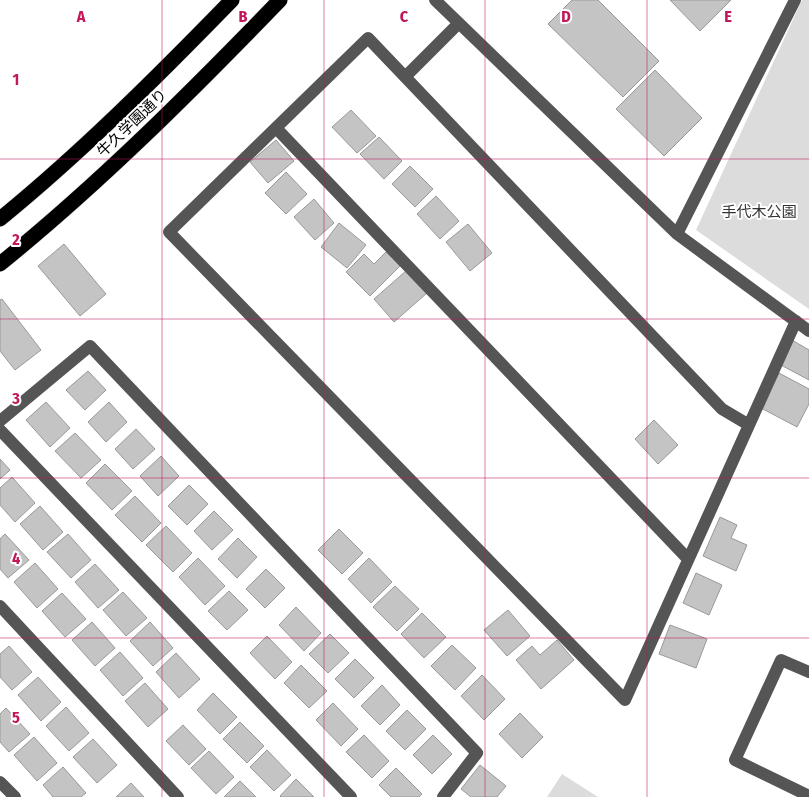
<svg xmlns="http://www.w3.org/2000/svg" width="809" height="797" viewBox="0 0 809 797" font-family="'Fira Sans Condensed','Noto Sans JP',sans-serif">
	<rect width="100%" height="100%" fill="#fff"/>
	<!-- green -->
	<path fill="#dcdcdc" d="M802 0H809V309L696 230Z
		M562 774 598 797H547Z"/>
	<!-- building -->
	<path fill="#c4c4c4" stroke="#999" d="M572 0H598L659 61 623 97 548 24Z
		M670 0H731L700 31Z
		M655 70 702 118 664 156 616 109Z
		M351 110 376 136 357 153 332 127Z
		M379 137 402 161 384 179 360 154Z
		M276 140 294 161 268 183 250 162Z
		M410 166 433 189 415 207 392 184Z
		M286 172 307 194 286 214 265 193Z
		M436 196 459 221 440 239 417 214Z
		M314 199 334 223 315 240 294 217Z
		M339 223 366 245 347 268 321 247Z
		M468 224 492 253 470 271 446 242Z
		M64 244 106 294 80 316 38 266Z
		M386 252 400 266 370 296 346 272 364 254 374 264Z
		M407 270 427 293 394 322 374 299Z
		M2 299 41 350 15 370 0 351V300Z
		M792 340 809 350V380L779 364Z
		M88 371 106 390 85 410 66 390Z
		M779 373 809 389V404L797 427 761 408Z
		M46 402 70 428 50 447 26 420Z
		M109 402 127 422 106 442 88 422Z
		M654 420 678 445 658 464 635 439Z
		M136 429 155 449 133 469 115 449Z
		M75 433 101 460 81 478 55 451Z
		M161 456 179 476 158 496 140 476Z
		M0 459 10 470 0 479Z
		M105 464 132 491 112 510 86 483Z
		M12 477 35 503 15 522 0 505V488Z
		M189 485 208 504 187 525 168 506Z
		M135 496 161 523 142 542 115 515Z
		M40 506 63 532 43 550 20 524Z
		M214 511 233 530 212 550 194 531Z
		M720 517 737 525 731 538 747 545 736 571 703 556Z
		M166 526 192 553 173 572 146 545Z
		M339 529 363 553 342 574 318 550Z
		M5 534 29 560 8 578 0 569V539Z
		M68 534 91 560 71 578 47 552Z
		M238 538 257 557 237 578 218 559Z
		M198 558 225 586 205 605 179 577Z
		M369 558 392 582 371 603 348 579Z
		M35 563 58 589 37 608 14 582Z
		M95 564 119 590 98 608 75 582Z
		M266 569 285 588 265 608 246 589Z
		M696 573 722 585 709 615 683 603Z
		M395 586 419 609 397 631 373 607Z
		M229 591 248 610 227 630 208 611Z
		M123 592 147 618 126 636 103 610Z
		M62 593 86 619 65 637 42 611Z
		M296 607 321 633 304 651 279 625Z
		M508 610 530 636 507 656 484 630Z
		M422 613 446 637 424 658 401 634Z
		M92 622 115 648 95 666 72 640Z
		M150 622 173 648 153 666 130 641Z
		M670 625 707 639 696 668 659 654Z
		M330 634 349 653 328 673 309 654Z
		M267 636 292 662 275 679 250 653Z
		M557 640 574 660 541 689 516 660 532 646 540 655Z
		M452 645 476 668 455 690 431 666Z
		M9 646 32 672 12 690 0 677V654Z
		M120 652 143 678 123 696 100 670Z
		M176 653 200 679 179 698 156 672Z
		M355 659 374 678 354 698 335 679Z
		M301 665 327 691 309 708 284 683Z
		M482 675 505 699 484 720 461 696Z
		M38 677 61 702 41 721 18 695Z
		M145 683 168 709 148 727 125 701Z
		M382 685 400 705 380 725 361 706Z
		M213 693 237 717 220 734 197 710Z
		M333 703 358 729 341 746 316 720Z
		M66 707 89 733 69 751 46 726Z
		M6 708 30 734 9 752 0 742V714Z
		M407 710 426 729 405 750 386 731Z
		M520 713 543 737 522 758 499 734Z
		M240 722 264 746 247 763 223 739Z
		M183 725 206 749 189 765 166 741Z
		M364 735 389 761 372 778 346 752Z
		M433 735 452 754 432 774 413 755Z
		M34 737 57 763 37 781 14 755Z
		M93 739 117 765 97 783 73 757Z
		M267 750 291 775 274 791 250 767Z
		M209 751 234 777 216 794 191 768Z
		M480 765 506 786 497 797H471L461 789Z
		M63 767 86 793 81 797H53L43 785Z
		M396 768 422 794 419 797H391L379 785Z
		M296 779 314 797H281L280 796Z
		M240 781 256 797H224Z
		M131 783 144 797H116Z"/>
	<g fill="none" stroke-linecap="round" stroke-linejoin="round">
		<!-- highway casing -->
		<g stroke="#dbdbdb" stroke-width="16">
			<path id="highway" d="M0 219C82 152 158 76 232 0
				M0 264C100 183 191 92 280 0"/>
		</g>
		<!-- minor -->
		<path stroke="#555" stroke-width="12" d="M435 0 677 234 809 331
			M405 77 459 23
			M276 128 688 559
			M677 234 795 0
			M0 421 90 346 477 753 443 797
			M749 425 722 409 368 38 169 232 625 700 796 321
			M0 430 351 797
			M0 606 178 797
			M809 672 781 660 735 760 809 796
			M0 782 15 797"/>
		<!-- highway -->
		<use href="#highway" stroke="#000" stroke-width="15"/>
	</g>
	<!-- grid -->
	<path fill="none" stroke="#c2185b" stroke-width="1" stroke-opacity="0.55" d="M162 0V797M324 0V797M485 0V797M647 0V797M0 159H809M0 319H809M0 478H809M0 638H809"/>
	<g text-anchor="middle" dominant-baseline="central" stroke-width="4" stroke-linejoin="round" paint-order="stroke">
		<!-- street labels -->
		<g font-size="15" fill="#000" stroke="#fff">
			<text transform="translate(132 123) rotate(-44)">牛久学園通り</text>
		</g>
		<!-- park labels -->
		<g font-size="15" fill="#333" stroke="#fff">
			<text x="759" y="212">手代木公園</text>
		</g>
	</g>
	<g font-size="16" text-anchor="middle" font-weight="bold" fill="#c2185b" stroke="#fff" stroke-width="4" stroke-linejoin="round" paint-order="stroke">
		<text x="81" y="22">A</text>
		<text x="243" y="22">B</text>
		<text x="404" y="22">C</text>
		<text x="566" y="22">D</text>
		<text x="728" y="22">E</text>
		<text x="16" y="85">1</text>
		<text x="16" y="245">2</text>
		<text x="16" y="404">3</text>
		<text x="16" y="564">4</text>
		<text x="16" y="723">5</text>
	</g>
</svg>
